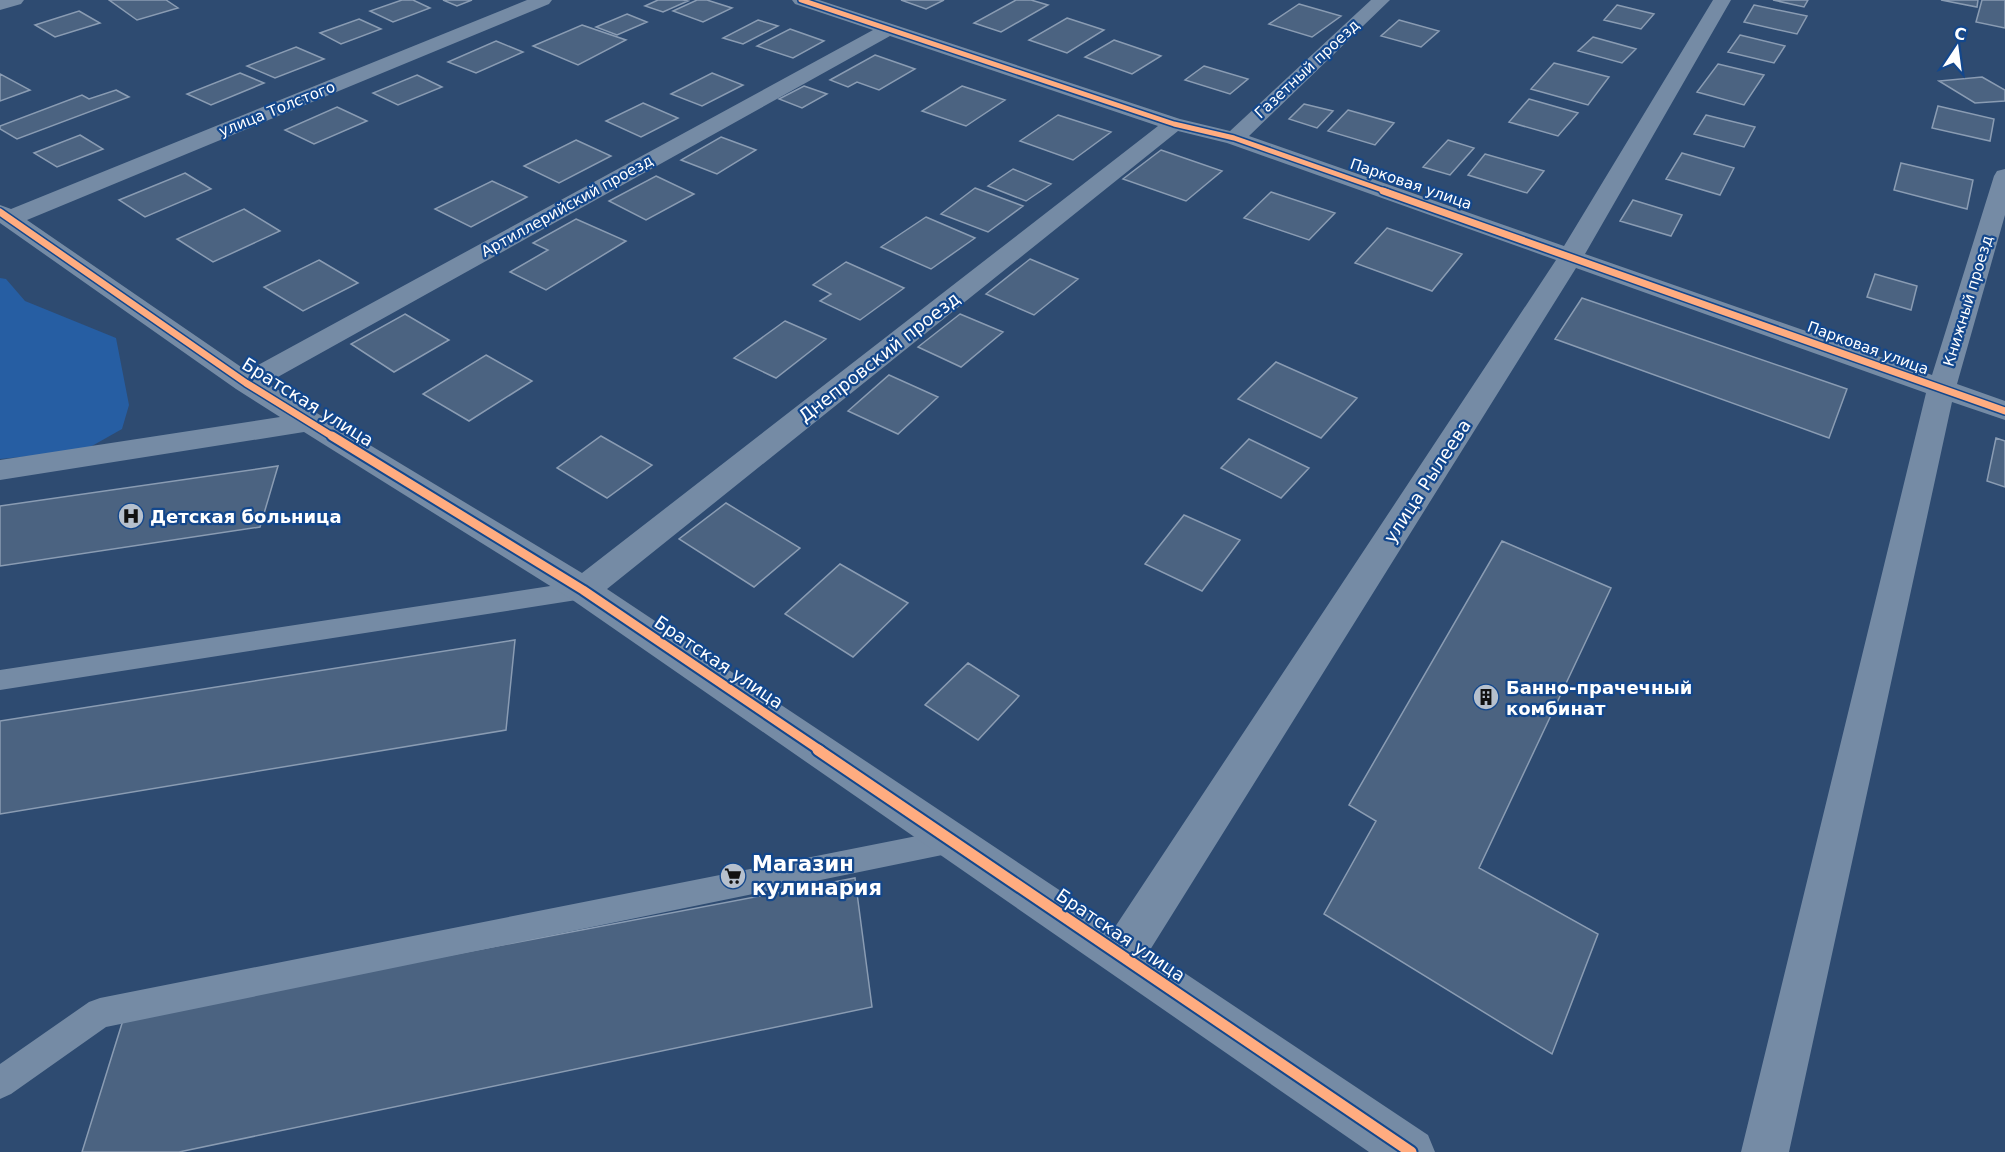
<svg xmlns="http://www.w3.org/2000/svg" width="2005" height="1152" viewBox="0 0 2005 1152" font-family="'DejaVu Sans',sans-serif">
	<rect width="100%" height="100%" fill="#2e4b71"/>
	<!-- green -->
	<path fill="#265ea3" d="M0 278 6 279 25 301 116 338 129 405 122 429 83 451 0 459Z"/>
	<!-- building -->
	<path fill="#4b6381" stroke="#8a9cb3" stroke-width="1.5" d="M109 0H166L178 8 137 20Z
		M402 0H413L430 8 393 22 370 11Z
		M443 0H472L457 6Z
		M658 0H683L688 1 663 12 645 6Z
		M697 0H707L732 8 703 22 673 11Z
		M901 0H944L926 9Z
		M1016 0H1031L1048 5 1001 32 974 23Z
		M1773 0H1808L1804 7Z
		M1941 0H1978L1977 7Z
		M1982 0H2005V28L1976 22Z
		M1299 4 1341 16 1312 37 1269 24Z
		M1617 5 1654 14 1641 29 1604 20Z
		M1754 5 1807 16 1797 34 1744 22Z
		M79 11 100 23 55 37 35 25Z
		M627 14 647 22 617 35 596 27Z
		M1067 18 1104 30 1067 53 1029 40Z
		M359 19 381 29 341 44 320 33Z
		M758 20 778 26 743 44 723 38Z
		M1399 20 1439 31 1421 47 1381 36Z
		M582 25 626 40 578 65 533 46Z
		M790 29 824 41 793 58 757 46Z
		M1740 35 1785 46 1774 63 1728 52Z
		M1593 37 1636 49 1622 63 1578 51Z
		M1114 40 1161 56 1132 74 1085 57Z
		M496 41 523 52 476 73 448 62Z
		M296 47 324 59 275 78 247 66Z
		M875 55 915 69 879 90 857 82 848 87 830 80Z
		M1554 63 1609 77 1588 105 1531 89Z
		M1718 64 1764 75 1744 105 1697 92Z
		M1204 66 1248 79 1230 94 1185 80Z
		M240 73 264 83 211 105 187 94Z
		M712 73 743 85 702 106 671 94Z
		M0 74 30 90 0 101Z
		M417 75 442 87 398 105 373 93Z
		M1982 77 2005 90V101L1975 103 1939 81Z
		M804 86 827 94 802 108 779 99Z
		M962 86 1005 100 966 126 922 111Z
		M116 90 129 97 17 139 0 129V126L82 95 89 99Z
		M1529 99 1578 113 1558 136 1509 122Z
		M643 103 678 118 641 137 606 121Z
		M1304 104 1333 111 1317 128 1289 119Z
		M1938 106 1994 119 1990 141 1932 128Z
		M337 107 367 121 314 144 285 130Z
		M1348 110 1394 123 1375 145 1328 131Z
		M1058 115 1111 132 1073 160 1020 141Z
		M1706 115 1755 127 1744 147 1694 134Z
		M80 135 103 149 57 167 34 153Z
		M721 137 756 150 717 174 681 160Z
		M576 140 611 156 559 183 524 166Z
		M1448 140 1474 148 1450 175 1423 167Z
		M1161 150 1222 171 1186 201 1123 179Z
		M1682 153 1734 168 1720 195 1666 179Z
		M1485 154 1544 171 1527 193 1468 175Z
		M1901 163 1973 180 1967 209 1894 190Z
		M1013 169 1051 184 1026 201 988 186Z
		M185 173 211 189 145 217 119 200Z
		M656 176 694 194 646 220 609 201Z
		M492 181 527 197 471 227 435 209Z
		M975 188 1023 206 988 232 941 214Z
		M1271 192 1335 213 1309 240 1244 218Z
		M1633 200 1682 215 1671 236 1620 221Z
		M244 209 280 231 213 262 177 239Z
		M926 217 975 238 931 269 881 247Z
		M576 219 626 241 546 290 510 272 548 250 533 243Z
		M1387 228 1462 254 1432 291 1355 263Z
		M1030 259 1078 279 1034 315 986 294Z
		M319 260 358 283 303 311 264 287Z
		M846 262 904 288 860 320 820 301 831 294 813 285Z
		M1875 274 1917 286 1911 310 1867 297Z
		M1582 298 1847 389 1829 438 1555 339Z
		M405 314 449 340 394 372 351 344Z
		M960 314 1003 332 961 367 918 347Z
		M785 321 826 339 776 378 734 358Z
		M486 355 532 381 469 421 423 394Z
		M1276 362 1357 398 1321 438 1238 399Z
		M889 375 938 397 898 434 848 411Z
		M601 436 652 465 607 498 557 468Z
		M1996 438 2005 441V487L1987 481Z
		M1249 439 1309 468 1281 498 1221 468Z
		M278 466 260 527 0 566V506Z
		M726 503 800 548 754 587 679 539Z
		M1184 515 1240 540 1202 591 1145 564Z
		M1502 541 1611 588 1479 868 1598 934 1552 1054 1324 914 1376 821 1349 805Z
		M840 564 908 603 853 657 785 614Z
		M515 640 506 730 0 814V721Z
		M968 663 1019 696 978 740 925 705Z
		M855 878 872 1007 179 1152H82L124 1017Z"/>
	<g fill="none" stroke-linecap="round" stroke-linejoin="round">
		<!-- lane -->
		<path fill="#758ba5" fill-rule="evenodd" d="M583 581 591 584 594 590 591 596 583 599 0 690V670Z
			M952 829 962 832 966 841 962 850 952 853 106 1027 11 1094 0 1099V1064L89 1002 100 998Z"/>
		<!-- street -->
		<path fill="#758ba5" fill-rule="evenodd" d="M0 0H24L21 4 0 10Z
			M527 0H552L549 4 27 220 247 371 873 30 795 4 792 0H819L1180 119 1230 131 1371 0H1390L1249 136 1564 246 1713 0H1731L1585 254 1932 375 1994 176 1997 171 2005 169V215L1957 384 2005 401V420L1952 402 1789 1152H1741L1926 393 1576 268 1150 950 1428 1135 1435 1152H1369L571 599 304 432 0 480V460L280 417 236 389 0 223V205L11 209ZM890 36 1158 126 582 573 267 383ZM1178 131 1227 143 1556 260 1115 927 607 589Z"/>
		<!-- cycleway-far3 casing -->
		<g stroke="#13478c" stroke-width="8">
			<path id="cycleway-far3" d="M801 0 1174 124 1234 138 1388 192"/>
		</g>
		<!-- cycleway-far2 casing -->
		<g stroke="#13478c" stroke-width="10">
			<path id="cycleway-far2" d="M1383 191 2005 411
				M0 212 246 383 335 438"/>
		</g>
		<!-- cycleway-far1 casing -->
		<g stroke="#13478c" stroke-width="13">
			<path id="cycleway-far1" d="M332 436 583 590 821 751"/>
		</g>
		<!-- cycleway casing -->
		<g stroke="#13478c" stroke-width="15">
			<path id="cycleway" d="M818 750 1411 1152"/>
		</g>
		<!-- cycleway-far3 -->
		<use href="#cycleway-far3" stroke="#ffac80" stroke-width="5"/>
		<!-- cycleway-far2 -->
		<use href="#cycleway-far2" stroke="#ffac80" stroke-width="7"/>
		<!-- cycleway-far1 -->
		<use href="#cycleway-far1" stroke="#ffac80" stroke-width="9"/>
		<!-- cycleway -->
		<use href="#cycleway" stroke="#ffac80" stroke-width="11"/>
	</g>
	<!-- icons -->
	<defs>
		<g id="hospital-disc" transform="scale(1.35)"><circle r="9.5" fill="#b6c0cd" stroke="#13478c"/><path d="M-5-5h3v3.5h4V-5h3V5h-3V1.5h-4V5h-3Z" fill="#111"/></g>
		<g id="building-disc" transform="scale(1.35)"><circle r="9.5" fill="#b6c0cd" stroke="#13478c"/><path d="M-4-6H4V6H1V3H-1V6H-4ZM-2.5-4.3h1.7v1.8h-1.7ZM.8-4.3h1.7v1.8H.8ZM-2.5-1h1.7V.8h-1.7ZM.8-1h1.7V.8H.8Z" fill="#111"/></g>
		<g id="supermarket-disc" transform="scale(1.35)"><circle r="9.5" fill="#b6c0cd" stroke="#13478c"/><path d="M-6-5.5h2.5l.6 2H6L4.5 2H-2.5L-4.4-4H-6ZM-1.5 3.2a1.3 1.3 0 1 0 .1 0ZM3 3.2a1.3 1.3 0 1 0 .1 0Z" fill="#111"/></g>
	</defs>
	<g fill-rule="evenodd">
		<use href="#hospital-disc" x="131" y="516"/>
		<use href="#building-disc" x="1486" y="697"/>
		<use href="#supermarket-disc" x="733" y="876"/>
	</g>
	<g text-anchor="middle" dominant-baseline="central" stroke-width="4.5" stroke-linejoin="round" paint-order="stroke">
		<!-- far-street labels -->
		<g font-size="15" fill="#fff" stroke="#13478c">
			<text transform="translate(1307 69) rotate(-43)">Газетный проезд</text>
			<text transform="translate(277 109) rotate(-22)">улица Толстого</text>
			<text transform="translate(1411 184) rotate(19)">Парковая улица</text>
			<text transform="translate(567 206) rotate(-29)">Артиллерийский проезд</text>
			<text transform="translate(1968 301) rotate(-73)">Книжный проезд</text>
			<text transform="translate(1868 348) rotate(20)">Парковая улица</text>
		</g>
		<!-- street labels -->
		<g font-size="18" fill="#fff" stroke="#13478c">
			<text transform="translate(879 357) rotate(-38)">Днепровский проезд</text>
			<text transform="translate(308 402) rotate(32)">Братская улица</text>
			<text transform="translate(1427 481) rotate(-57)">улица Рылеева</text>
			<text transform="translate(719 662) rotate(34)">Братская улица</text>
			<text transform="translate(1121 935) rotate(34)">Братская улица</text>
		</g>
		<!-- poi labels -->
		<g font-size="18" font-weight="bold" fill="#fff" stroke="#13478c" text-anchor="start">
			<text x="150" y="516">Детская больница</text>
			<text x="1506" y="687">Банно-прачечный<tspan x="1506" dy="21">комбинат</tspan></text>
		</g>
		<!-- near-poi labels -->
		<g font-size="21" font-weight="bold" fill="#fff" stroke="#13478c" text-anchor="start">
			<text x="752" y="864">Магазин<tspan x="752" dy="24">кулинария</tspan></text>
		</g>
	</g>
	<!-- north arrow -->
	<g transform="translate(1957 48) rotate(13)" stroke="#13478c" stroke-width="4.5" paint-order="stroke">
	<path d="M0-4.5L10 22L0 15L-10 22Z" fill="#ffffff"/>
	<text y="-9" font-size="16" font-weight="bold" text-anchor="middle" fill="#ffffff">С</text>
	</g>
</svg>
